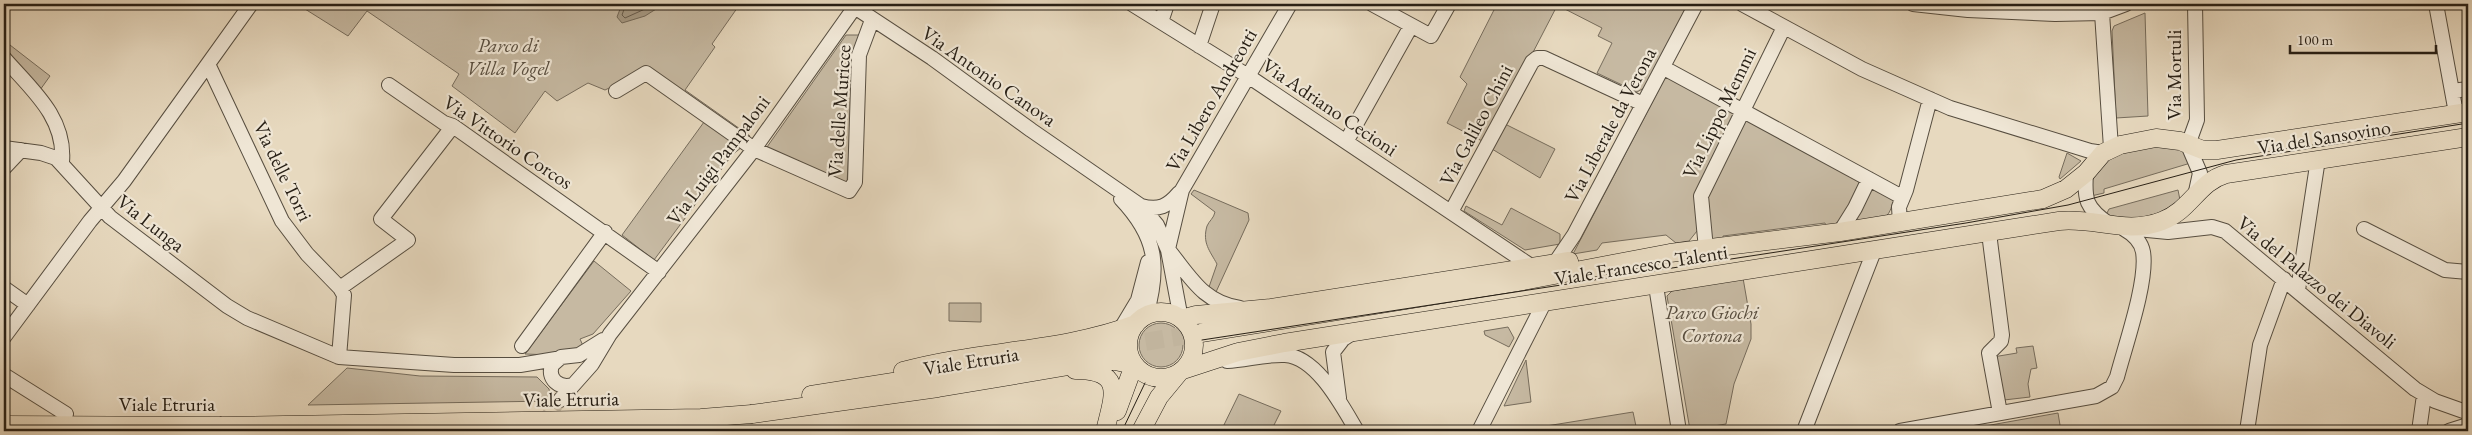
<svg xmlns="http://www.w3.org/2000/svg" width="2472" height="435" viewBox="0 0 2472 435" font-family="'EB Garamond',serif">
	<rect width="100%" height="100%" fill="#e7d9bf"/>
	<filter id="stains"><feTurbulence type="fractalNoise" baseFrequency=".004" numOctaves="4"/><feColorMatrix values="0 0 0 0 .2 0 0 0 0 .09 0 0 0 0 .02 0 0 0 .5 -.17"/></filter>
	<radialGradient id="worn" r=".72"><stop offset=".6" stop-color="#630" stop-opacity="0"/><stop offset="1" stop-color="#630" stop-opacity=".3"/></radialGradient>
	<!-- green -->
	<path fill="#c6b9a2" stroke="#766c5c" d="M297 4H740L712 44 715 47 685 90 750 136 742 147 732 155 654 260 622 235 704 122 638 74 605 90 588 83 557 101 545 91 515 133 452 86 459 74 367 11 348 36Z
		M1497 4H1558L1486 143 1447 123 1467 84 1460 77Z
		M1560 4H1690L1644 88 1637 92 1597 73 1612 43 1598 36 1602 28 1559 6Z
		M2145 13 2148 116 2116 118 2112 31 2114 26Z
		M846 35H859L854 58 847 183 774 153 767 147Z
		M10 45 50 76 40 90 6 53Z
		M1666 76 1894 198C1892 204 1891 213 1885 217 1875 224 1856 222 1845 218L1835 224 1826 226 1825 223 1723 236V240L1711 241 1710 231H1697L1689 241 1676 243 1666 235 1602 243 1597 250 1573 254Z
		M1505 124 1555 149 1540 178 1492 149Z
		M2173 146 2183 151 2194 162 2104 189V193L2087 197C2096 151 2133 147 2173 146Z
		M2067 153 2081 161 2060 179 2059 177Z
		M1194 190 1248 213 1249 220 1216 292 1209 287 1217 264C1210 251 1202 243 1207 226 1209 221 1214 218 1215 212L1191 194Z
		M2178 190 2180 200C2157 218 2135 221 2106 215L2109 209Z
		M1466 206 1502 225 1511 208 1560 234V244L1525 250 1464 211Z
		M594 261 631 291 593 334 580 339 584 348 563 350 552 355 525 354Z
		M1743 278 1751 324V339L1734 384 1726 424 1690 430 1667 296 1672 291Z
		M949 303H981V322L949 321Z
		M1139 345a22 22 0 1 1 44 0a22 22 0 1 1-44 0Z
		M1508 327 1514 338 1509 347 1485 335 1484 331Z
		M2033 346 2037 368 2031 369 2028 384 2030 397 2004 400 1993 357 2017 353 2016 348Z
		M1526 360 1531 402 1504 406Z
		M347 368 420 376 537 377 549 389 552 401 308 405Z
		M1239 394 1281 411 1271 431H1221Z
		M1633 412 1637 431H1540V427Z
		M2058 413 2061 431H1957Z"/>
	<!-- water -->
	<path fill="#a69a85" stroke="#736958" d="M622 4H664L645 16 622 23 617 17Z"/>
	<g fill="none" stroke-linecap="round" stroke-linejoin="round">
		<!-- shore -->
		<path stroke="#665c4d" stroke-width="1" d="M626 4 622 15 625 18 656 4"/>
		<!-- minor-tunnel -->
		<path stroke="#c1b49d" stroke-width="14" stroke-dasharray="14 7" stroke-linecap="butt" d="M541 425 560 400"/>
		<!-- major-tunnel -->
		<path stroke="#c1b49d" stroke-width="18" stroke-dasharray="18 9" stroke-linecap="butt" d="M1119 346 1201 333"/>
		<!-- minor casing -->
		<g stroke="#574e40" stroke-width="16">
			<path id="minor" d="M251 4 208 64 282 221 307 254 340 288 344 295 339 357
				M850 4 932 58 1031 130 1141 206 1157 225 1168 250 1181 319
				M1132 4 1248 76 1531 266
				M1372 4 1431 36 1449 4
				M1742 4 1862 69 1950 108 2090 151 2103 153
				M1913 4 1968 10 2055 14 2102 13 2126 4
				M2195 4 2197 120 2188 145 2200 173 2195 196
				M2436 4 2456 113
				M2102 13 2111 148
				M1161 22 1167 4
				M1199 46 1213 4
				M4 58C31 89 66 117 62 162
				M1664 68 1902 197
				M389 85 444 123 453 126 659 272
				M616 91 646 73 754 149 849 191 855 182 859 55 872 20
				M2452 91 2468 89
				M1346 142 1411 26
				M4 148 41 153 56 158 110 217 227 306 247 318 339 357 454 365H520L556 359
				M4 168 21 150
				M2086 173C2084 200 2086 208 2109 224
				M1121 199C1157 237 1160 266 1146 316
				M1141 206C1159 211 1168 206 1179 193
				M1451 212 1532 62 1537 58H1544L1643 104
				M1900 223 1899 207 1906 190 1930 99
				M2137 229 2168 232 2212 227 2225 231 2415 389 2435 401 2466 412
				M2364 229 2445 270 2468 272
				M1840 232 1855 208 1869 179
				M1989 233 2002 335 2001 341 1989 353 2000 413
				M1168 249 1182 190 1290 4
				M1706 249 1701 196 1784 27
				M1170 252C1191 278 1204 303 1240 308
				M1555 263 1574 235 1696 4
				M1656 286 1679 431
				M4 288 28 305
				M340 288 408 240 381 219 453 126
				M2298 290 2318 159
				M1120 330 1138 300 1148 262
				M4 337 90 221 124 181 208 64
				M522 346 605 232
				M1227 361C1246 360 1266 354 1285 355 1317 357 1342 406 1357 431
				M4 375 66 414
				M573 385C559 389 547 379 552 365L561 357 579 355 603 340
				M1339 398 1333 352 1343 339 1354 332
				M560 400 592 364 610 334 754 149 857 4
				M536 431 537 430
				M1479 431 1544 303
				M1804 431 1874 251
				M1900 431 2096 396 2112 387 2117 377C2125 346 2148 281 2143 252 2141 241 2133 234 2124 229
				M2247 431 2260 345 2284 279
				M2419 431 2424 395
				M2449 431 2468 425"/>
		</g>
		<!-- major casing -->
		<g stroke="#271f15" stroke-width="19">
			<path id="major" d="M1128 345a33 33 0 1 1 66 0a33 33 0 1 1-66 0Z
				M1181 319 1196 315 1271 308 1569 261
				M1201 333 1523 281 1670 253 1840 232 2043 199 2066 189 2086 173 2103 153 2120 145 2156 138 2180 141 2203 150H2217L2468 112
				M1075 370C1126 370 1113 397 1105 431
				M1183 370 1238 352 1284 343 2059 221C2095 217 2126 235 2162 221 2191 210 2198 182 2226 174L2468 137
				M903 371C979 350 1062 352 1136 324
				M811 395 1119 346
				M1117 411 1134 365
				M752 414 938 388 1098 361H1115L1134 365
				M4 425 220 426
				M1141 431 1159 397 1178 374"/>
		</g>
		<!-- minor -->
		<use href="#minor" stroke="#efe6d5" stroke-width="14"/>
		<!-- major -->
		<use href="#major" stroke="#e7d9bf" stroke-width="18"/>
		<!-- tram -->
		<path stroke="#271f15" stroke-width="1" d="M1202 340 1966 223 2068 205 2236 160 2468 123
			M1122 431 1145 383"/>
		<!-- major-bridge casing -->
		<g stroke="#271f15" stroke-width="19" stroke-linecap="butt">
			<path id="major-bridge" d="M220 426 701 418 752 414"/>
		</g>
		<!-- major-bridge -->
		<use href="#major-bridge" stroke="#e7d9bf" stroke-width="18"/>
	</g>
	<g text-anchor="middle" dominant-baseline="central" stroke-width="4.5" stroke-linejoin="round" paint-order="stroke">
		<!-- park labels -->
		<g font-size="20" font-style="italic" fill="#574d3f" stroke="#efe6d5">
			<text x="508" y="45">Parco di<tspan x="508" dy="23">Villa Vogel</tspan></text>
			<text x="1712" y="312">Parco Giochi<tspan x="1712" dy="23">Cortona</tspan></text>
		</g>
		<!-- street labels -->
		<g font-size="20" fill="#271f15" stroke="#efe6d5">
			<text transform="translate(2174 75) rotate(-90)">Via Mortuli</text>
			<text transform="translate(989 76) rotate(35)">Via Antonio Canova</text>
			<text transform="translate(1211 100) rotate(-60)">Via Libero Andreotti</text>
			<text transform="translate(1330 107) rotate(34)">Via Adriano Cecioni</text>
			<text transform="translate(839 111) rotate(-86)">Via delle Muricce</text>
			<text transform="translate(1719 113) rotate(-64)">Via Lippo Memmi</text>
			<text transform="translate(1476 125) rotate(-62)">Via Galileo Chini</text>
			<text transform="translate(1610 125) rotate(-62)">Via Liberale da Verona</text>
			<text transform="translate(2324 137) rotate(-9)">Via del Sansovino</text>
			<text transform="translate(508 142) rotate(34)">Via Vittorio Corcos</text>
			<text transform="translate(718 160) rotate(-53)">Via Luigi Pampaloni</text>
			<text transform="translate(283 171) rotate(64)">Via delle Torri</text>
			<text transform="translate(151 223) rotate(38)">Via Lunga</text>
			<text transform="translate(1641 265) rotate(-9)">Viale Francesco Talenti</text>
			<text transform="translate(2317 282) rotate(39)">Via del Palazzo dei Diavoli</text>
			<text transform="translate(971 361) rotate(-9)">Viale Etruria</text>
			<text transform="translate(571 399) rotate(-1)">Viale Etruria</text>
			<text x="167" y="404">Viale Etruria</text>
		</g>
	</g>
	<!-- margin -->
	<rect width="2472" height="435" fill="none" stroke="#e7d9bf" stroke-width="20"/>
	<rect x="5" y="5" width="2462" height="425" fill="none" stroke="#271f15" stroke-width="2.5"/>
	<rect x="10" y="10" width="2452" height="415" fill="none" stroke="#271f15"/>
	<!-- scale -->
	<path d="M2290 45v8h146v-8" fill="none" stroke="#271f15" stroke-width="2.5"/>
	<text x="2297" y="45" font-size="15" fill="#271f15" stroke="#efe6d5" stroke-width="4" paint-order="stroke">100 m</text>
	<rect width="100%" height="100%" filter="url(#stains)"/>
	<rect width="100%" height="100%" fill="url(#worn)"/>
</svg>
